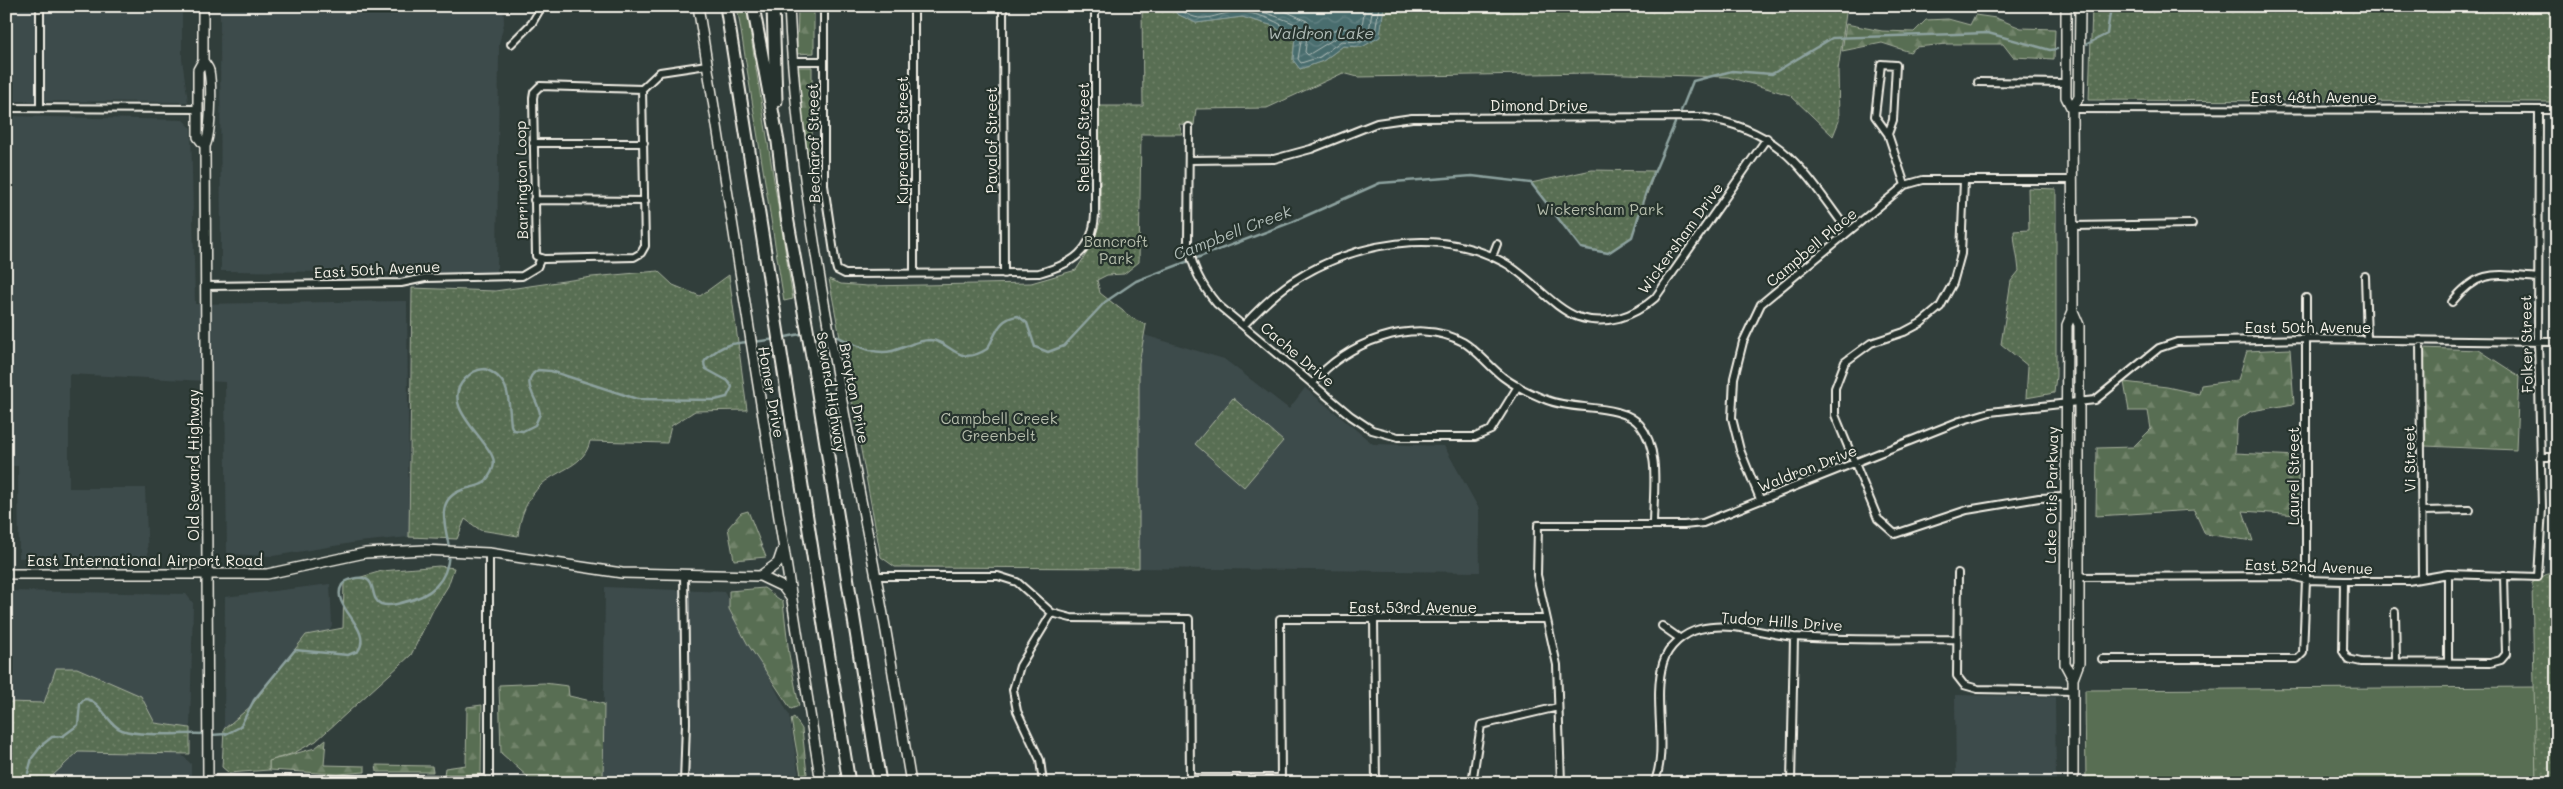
<svg xmlns="http://www.w3.org/2000/svg" width="2563" height="789" viewBox="0 0 2563 789" font-family="Mali,sans-serif">
	<defs>
		<pattern id="forest-firs" width="22" height="20" patternUnits="userSpaceOnUse" patternTransform="scale(1.25)"><rect width="22" height="20" fill="#596e52"/><path d="M5 1l3.5 6h-7zM16 11l3.5 6h-7z" fill="#71836b"/></pattern>
		<pattern id="park-dots" width="8" height="8" patternUnits="userSpaceOnUse" patternTransform="scale(1.25)"><rect width="8" height="8" fill="#596e52"/><path d="M2 2h.1M6 6h.1" fill="none" stroke="#71836b" stroke-width="1.8" stroke-linecap="round"/></pattern>
		<pattern id="water-waves" width="16" height="10" patternUnits="userSpaceOnUse" patternTransform="scale(1.25)"><rect width="16" height="10" fill="#496d6e"/><path d="M0 5q4-4 8 0t8 0" fill="none" stroke="#648283"/></pattern>
	</defs>
	<rect width="100%" height="100%" fill="#313e3b"/>
	<filter id="ink" filterUnits="userSpaceOnUse"><feTurbulence type="fractalNoise" baseFrequency=".02" numOctaves="2"/><feDisplacementMap in="SourceGraphic" scale="10" xChannelSelector="R" yChannelSelector="G"/><feConvolveMatrix kernelMatrix="1 2 1 2 8 2 1 2 1" color-interpolation-filters="sRGB"/></filter>
	<g filter="url(#ink)">
		<!-- built -->
		<path fill="#3e4b4c" d="M6 6H182V59L188 102 6 101Z
			M220 6H503L504 23 499 44 497 273 221 271Z
			M6 116 183 120 191 128 195 304 407 301 409 537 358 542 273 556 227 554 225 382 69 374V488H145L148 558H19L18 466H6Z
			M1144 335 1224 359 1289 409 1305 388 1373 444 1444 446 1479 509 1480 572 1139 568V363Z
			M330 584 332 625 329 631 306 635 251 706 224 729 225 597Z
			M605 587 724 592 789 715 800 783H673L672 780 603 779Z
			M6 591 186 594 193 603 190 728 155 723 141 696 44 703 6 702Z
			M1955 695 2055 697 2056 783H1956Z
			M78 752 181 754 191 764V783H49L51 777Z"/>
		<!-- green -->
		<path fill="#596e52" stroke="#a6b09d" d="M737 6H746L793 299 784 301Z
			M2536 687V783H2086L2085 690Z"/>
		<!-- forest -->
		<path fill="url(#forest-firs)" stroke="#a6b09d" d="M798 6H814V53L797 54Z
			M1975 15 1996 18 2021 28 2055 29 2054 59 2013 57 2003 44H1947L1916 47 1910 52 1882 43 1842 51 1846 24 1882 31 1914 32 1926 20 1948 19 1970 25Z
			M798 67H812V189L801 132Z
			M2422 348 2479 350 2519 376 2516 450 2425 446Z
			M2290 349 2294 404 2251 411 2237 420 2235 453 2298 456V515L2243 511 2253 541 2205 534 2194 510 2096 516 2097 448 2133 447 2151 429 2148 411H2129L2124 382 2167 387 2199 394 2201 385 2238 380 2247 351Z
			M748 511 766 557 734 560 728 528 741 513Z
			M764 588 783 602 789 654 799 706 791 709 747 643 729 609V591Z
			M544 683 568 686 569 696 604 704 603 779 529 778 501 753 499 685Z
			M482 705 481 774 444 775 445 768 466 765 467 707Z
			M794 717 802 729 807 774 801 775 791 719Z
			M326 739 324 765 365 766V772L338 774 269 770V761L315 748Z
			M376 765 432 766 433 772H377Z"/>
		<!-- park -->
		<path fill="url(#park-dots)" stroke="#a6b09d" d="M1142 6H1169L1177 14 1196 23 1242 17 1274 26 1288 37 1295 36 1293 60 1300 69 1323 61 1343 46 1362 47 1379 37 1384 6H1847L1838 70 1839 121 1833 136 1790 95 1728 77 1591 73 1358 77 1343 73 1267 108 1196 109 1194 125 1179 124 1182 134H1141L1139 262 1124 274 1107 275 1097 280 1100 293 1132 318 1146 325 1139 363V568L895 567 881 557 829 279 841 284 867 286 1031 283 1076 270 1092 245 1101 220 1099 106H1143Z
			M2092 6H2557V102L2089 100Z
			M1592 170 1655 171 1632 237 1608 253 1581 248 1531 183Z
			M2028 188 2056 189V376L2054 393 2026 398 2028 366 2001 344 2011 281 2019 271C2018 257 2014 245 2014 231L2029 230Z
			M658 271 673 285 700 296 729 275 747 410 695 411 671 426 667 443 590 441C585 466 559 469 542 484 527 498 520 516 518 536L480 530 465 519 457 539 409 537 412 288 495 291 592 277Z
			M1233 398 1283 441 1244 487 1195 444Z
			M439 566 454 568 448 586 433 610 411 655 316 741 294 753 269 761V770L229 773 222 767 224 729 251 706 306 635 343 628 344 582 382 571Z
			M2547 574H2557V783H2536L2532 583Z
			M56 668H77L141 696 155 723 190 728V754L78 752 51 777 49 783H6V702L44 703Z"/>
		<!-- water -->
		<path fill="url(#water-waves)" stroke="#8da29f" d="M1169 6H1384L1380 37 1362 47 1343 46 1323 61 1300 69 1293 60 1295 36 1288 37 1274 26 1242 17 1196 23 1177 14Z"/>
		<g fill="none" stroke-linecap="round" stroke-linejoin="round">
			<!-- shore -->
			<path stroke="#b0bcb7" stroke-width="1" d="M1175 6C1201 27 1209 15 1235 12 1248 10 1281 21 1289 31H1296L1300 34 1301 41 1298 59 1301 63 1320 57 1341 41 1361 42 1375 34 1379 6
				M1245 6C1265 13 1284 18 1302 27L1307 37 1305 52 1308 55 1339 36H1359L1369 31 1373 6
				M1274 6 1307 21 1318 41 1338 28 1356 29 1362 26 1365 6"/>
			<!-- stream -->
			<path stroke="#8da29f" stroke-width="2.5" d="M2087 44 2107 34 2111 6
				M1681 111 1693 81 1732 71 1772 74 1832 38 1988 33 2050 50 2057 49
				M811 333 828 334
				M833 335C851 342 872 356 892 351 905 348 916 340 930 340 952 341 957 368 987 349 996 335 998 318 1018 316L1027 323 1035 347 1048 352 1064 346 1105 302 1136 281 1292 222 1380 183 1472 176 1531 183 1581 248 1608 253 1632 237 1646 192 1675 123
				M781 338 805 333
				M754 342 776 339
				M449 548C446 526 434 500 462 490 470 487 477 487 484 483 490 476 496 466 493 458 486 437 439 405 465 379 471 373 476 369 485 369 512 379 508 401 511 425L513 430 523 431 535 425 540 414C539 400 518 381 538 370L551 371 637 399 715 400 727 397 732 387 728 381 706 369C702 362 705 360 710 356 722 345 732 343 749 342
				M211 735 226 734 240 727 254 700 295 650 348 655 358 651C374 629 329 606 342 585 346 579 359 576 366 579 376 583 370 599 381 604 388 606 398 604 404 602 431 596 447 582 449 554
				M28 773 32 758 42 745 52 737 63 736 78 725 80 704 84 699C101 699 107 725 122 730 142 737 183 733 205 734"/>
			<!-- minor casing -->
			<g stroke="#f4f1e8" stroke-width="10">
				<path id="minor" d="M40 6V108
					M824 6V185L836 266 837 270 845 274 1039 273C1072 264 1093 252 1095 214V6
					M914 6V273
					M1003 6 1004 274
					M511 44 532 23 542 6
					M794 61H824
					M1978 82 2066 83
					M540 86 642 89 645 246 641 253 634 257 544 259 536 256 533 98 534 92Z
					M642 89 660 72 707 65
					M6 108 198 109
					M2072 109 2557 110
					M1189 127 1188 243C1192 267 1201 285 1217 304L1351 416 1372 430 1398 437H1475L1491 430 1518 386
					M1888 134 1893 120 1896 65 1881 64 1875 116 1888 134 1905 185
					M533 143H644
					M1189 160 1274 159 1311 149 1377 123 1412 118 1700 117C1782 129 1802 169 1848 231
					M1964 180 1961 254 1953 283 1940 307 1921 323 1904 332 1871 343 1845 362 1835 388V415L1878 519 1895 534 1967 510 2039 498 2064 497
					M534 200 645 201
					M2073 226 2192 224
					M1492 257 1497 244
					M2365 276 2367 340
					M206 286 401 283 425 278 522 276 537 267 541 258
					M2452 302C2480 267 2498 275 2538 278
					M1244 325C1259 309 1274 294 1292 282 1353 242 1439 226 1505 263 1530 277 1553 308 1578 317 1606 326 1633 317 1655 298L1767 138
					M2420 340 2422 577
					M1313 383C1344 343 1415 315 1463 342 1478 351 1489 366 1503 377 1516 387 1532 394 1547 400 1574 411 1622 403 1640 425 1661 451 1653 494 1653 525
					M2540 457H2557
					M1760 499 1740 450 1732 418 1734 378 1743 342 1761 304 1905 185 1923 180H2073
					M2422 511 2470 510
					M489 553V783
					M1958 573 1957 676 1964 685 1978 689 2074 691
					M684 574 686 723 684 783
					M2448 574V662
					M876 576H998L1017 582 1052 613 1071 618 1189 619 1190 783
					M2079 577 2292 576 2306 580 2344 581H2408L2448 574 2538 577 2542 508 2538 342 2539 110
					M2344 581 2343 651 2348 659 2361 662 2490 663 2501 660 2506 654 2504 575
					M2395 612 2396 661
					M1374 620 1376 783
					M1662 626 1679 638
					M2102 659H2297L2303 653 2306 580V298
					M1190 778H1281
					M208 779H483L489 783
					M802 783 821 782
					M1043 783 1040 760 1017 711 1013 690 1020 666 1052 613
					M1281 783 1280 619H1546
					M1472 783 1481 725 1558 707
					M1561 783 1557 665 1537 575 1538 525H1684L1703 523 1960 421 1990 412 2095 400 2159 348 2177 342 2306 339 2557 342
					M1654 783C1669 751 1652 700 1663 663 1668 646 1684 633 1700 629 1730 621 1765 634 1794 637 1848 641 1903 639 1957 639
					M1791 783 1794 637"/>
			</g>
			<!-- secondary casing -->
			<g stroke="#f4f1e8" stroke-width="12">
				<path id="secondary" d="M203 6V61L198 70V137L205 146
					M698 6 821 783
					M789 6C798 197 839 385 875 572 889 642 899 713 911 783
					M2066 6V97L2072 109 2073 311 2079 325V663L2073 679V783
					M203 61C205 64 209 68 209 71 212 86 211 134 205 146L208 783
					M2072 109 2079 97 2080 6
					M6 574H267L365 553 424 550 489 553 622 573 760 576 783 587 791 598
					M760 576 778 563 782 551
					M2073 679 2065 664 2067 325 2073 311"/>
			</g>
			<!-- motorway casing -->
			<g stroke="#f4f1e8" stroke-width="15">
				<path id="motorway" d="M726 6 849 783
					M753 6 778 142 787 217 813 362 880 783
					M773 6 776 101"/>
			</g>
			<!-- minor -->
			<use href="#minor" stroke="#26332d" stroke-width="6"/>
			<!-- secondary -->
			<use href="#secondary" stroke="#26332d" stroke-width="9"/>
			<!-- motorway -->
			<use href="#motorway" stroke="#26332d" stroke-width="11"/>
		</g>
	</g>
	<g text-anchor="middle" dominant-baseline="central" stroke-width="4.5" stroke-linejoin="round" paint-order="stroke">
		<!-- street labels -->
		<g font-size="15" fill="#f4f1e8" stroke="#26332d">
			<text x="2314" y="97">East 48th Avenue</text>
			<text x="1539" y="105">Dimond Drive</text>
			<text transform="translate(1083 137) rotate(-90)">Shelikof Street</text>
			<text transform="translate(902 140) rotate(-90)">Kupreanof Street</text>
			<text transform="translate(991 140) rotate(-90)">Pavalof Street</text>
			<text transform="translate(813 143) rotate(-91)">Becharof Street</text>
			<text transform="translate(521 180) rotate(-91)">Barrington Loop</text>
			<text transform="translate(1680 238) rotate(-54)">Wickersham Drive</text>
			<text transform="translate(1811 247) rotate(-40)">Campbell Place</text>
			<text transform="translate(377 269) rotate(-3)">East 50th Avenue</text>
			<text x="2308" y="327">East 50th Avenue</text>
			<text transform="translate(2526 344) rotate(-91)">Folker Street</text>
			<text transform="translate(1298 354) rotate(40)">Cache Drive</text>
			<text transform="translate(772 392) rotate(80)">Homer Drive</text>
			<text transform="translate(832 392) rotate(81)">Seward Highway</text>
			<text transform="translate(855 393) rotate(79)">Brayton Drive</text>
			<text transform="translate(2409 459) rotate(-91)">Vi Street</text>
			<text transform="translate(193 465) rotate(-90)">Old Seward Highway</text>
			<text transform="translate(1807 468) rotate(-21)">Waldron Drive</text>
			<text transform="translate(2293 476) rotate(-90)">Laurel Street</text>
			<text transform="translate(2051 495) rotate(-89)">Lake Otis Parkway</text>
			<text x="145" y="560">East International Airport Road</text>
			<text transform="translate(2309 566) rotate(2)">East 52nd Avenue</text>
			<text x="1413" y="607">East 53rd Avenue</text>
			<text transform="translate(1782 621) rotate(4)">Tudor Hills Drive</text>
		</g>
		<!-- park labels -->
		<g font-size="15" fill="#b6bdac" stroke="#26332d">
			<text x="1600" y="209">Wickersham Park</text>
			<text x="1116" y="241">Bancroft<tspan x="1116" dy="17">Park</tspan></text>
			<text x="999" y="418">Campbell Creek<tspan x="999" dy="17">Greenbelt</tspan></text>
		</g>
		<!-- water labels -->
		<g font-size="16" font-style="italic" fill="#b0bcb7" stroke="#26332d">
			<text x="1321" y="32">Waldron Lake</text>
			<text transform="translate(1232 232) rotate(-21)">Campbell Creek</text>
		</g>
	</g>
	<!-- margin -->
	<rect width="2563" height="789" fill="none" stroke="#26332d" stroke-width="25"/>
	<rect x="12" y="12" width="2538" height="764" fill="none" stroke="#f4f1e8" stroke-width="2" filter="url(#ink)"/>
</svg>
